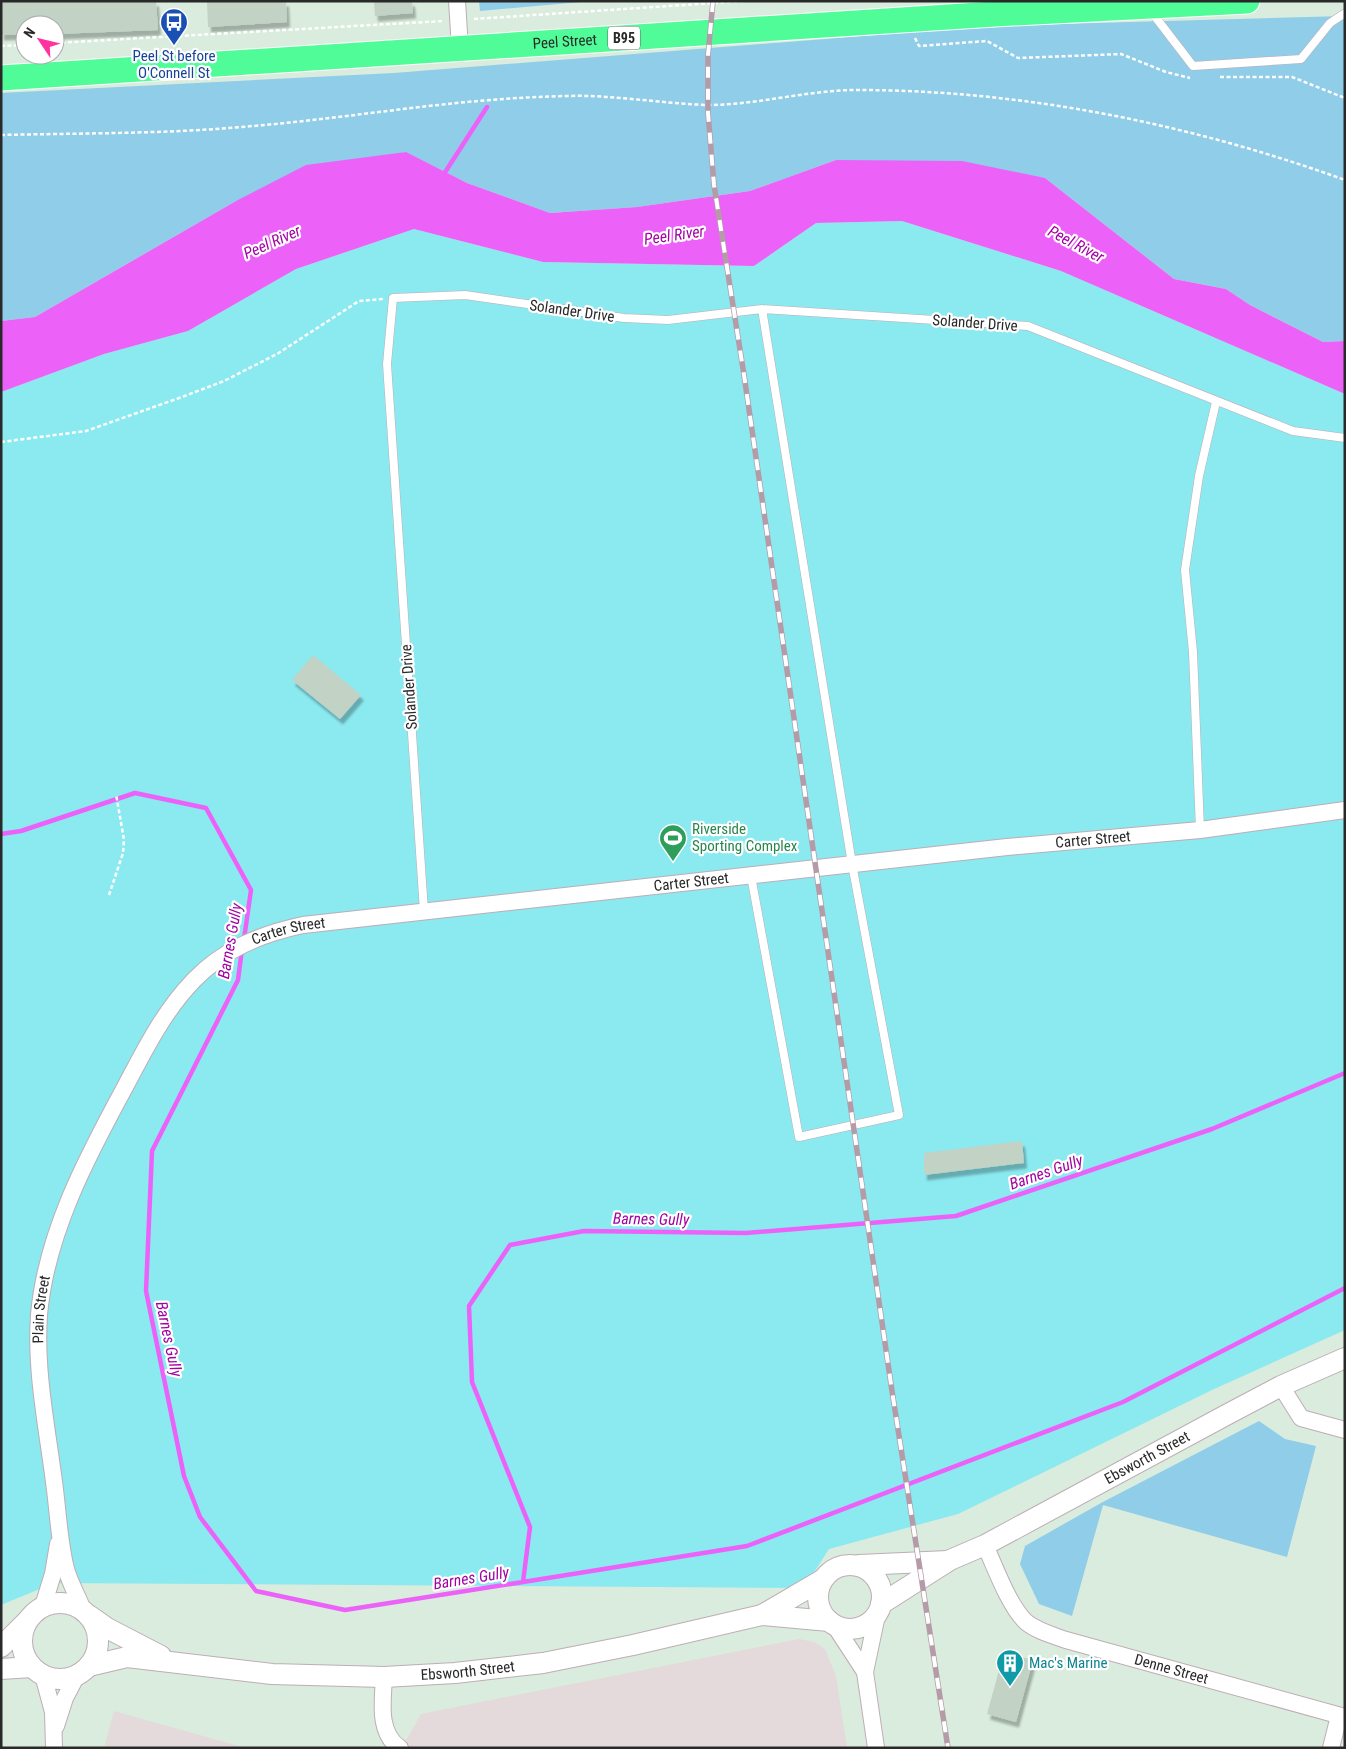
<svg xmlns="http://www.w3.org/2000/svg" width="1346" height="1749" viewBox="0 0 1346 1749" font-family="'Roboto Condensed',sans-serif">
	<defs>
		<filter id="shadow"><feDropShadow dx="3" dy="5.5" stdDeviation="1" flood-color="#0004"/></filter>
	</defs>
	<rect width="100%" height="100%" fill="#d9ecdd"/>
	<!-- industrial -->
	<path fill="#e4dadb" d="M799 1639 814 1642 825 1649 836 1676 847 1748H402L421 1714Z
		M114 1711 246 1748H104Z"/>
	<!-- green -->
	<path fill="#90cde8" d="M479 1H592L480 11Z
		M1345 16V341L1323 342 1250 305 1226 289 1174 279 1045 178 836 160 750 191 637 207 550 213 467 183 405 152 236 201 35 317 1 321V93L394 73 990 26Z
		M1259 1421 1285 1439 1316 1446 1287 1557 1103 1505 1072 1616 1039 1604 1020 1564 1025 1546 1101 1503Z"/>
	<!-- pitch -->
	<path fill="#8be9f0" d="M902 221 1061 271 1345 394V1330L1212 1390 958 1514 829 1549 804 1588 54 1583 1 1605V392L104 354 188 331 296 269 414 229 543 262 754 266 816 223Z"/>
	<!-- water -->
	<path fill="#ec62f8" d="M406 152 467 183 550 213 637 207 750 191 836 160 962 161 1045 178 1174 279 1226 289 1250 305 1323 342 1345 341V394L1061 271 902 221 816 223 754 266 543 262 414 229 296 269 188 331 104 354 1 392V321L35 317 236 201 306 165Z"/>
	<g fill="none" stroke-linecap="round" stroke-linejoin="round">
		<!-- stream -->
		<path stroke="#ec62f8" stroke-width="4.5" d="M442 177 487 107
			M1 834 21 831 135 793 206 808 251 890 244 939
			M242 949 238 980 152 1151 146 1291 184 1476 200 1517 256 1591 345 1610 523 1582 530 1527 472 1382 469 1306 510 1245 584 1231 746 1233 956 1216 1212 1129 1345 1073
			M523 1582 747 1546 1123 1402 1345 1288"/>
	</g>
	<!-- building -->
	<path fill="#c2d2c5" filter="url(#shadow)" d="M1 1H156L158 30 55 34V25H25V34L1 35Z
		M207 1H286L287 22 208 27Z
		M374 1H412L413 13 375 16Z
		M313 655 361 695 340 719 292 680Z
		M1022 1141 1024 1163 924 1175V1153Z
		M1004 1652 1033 1660 1016 1722 987 1714Z"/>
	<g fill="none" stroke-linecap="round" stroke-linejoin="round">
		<!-- service casing -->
		<g stroke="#beadb6" stroke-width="9">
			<path id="service" d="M1150 10 1193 66 1301 59 1330 23 1345 13
				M1200 830 1193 652 1185 570 1199 476 1216 402
				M751 876 799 1137 899 1115 852 864 762 309
				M424 911 387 364 393 298 465 295 624 318 668 320 762 309 1028 326 1293 431 1345 438"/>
		</g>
		<!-- minor casing -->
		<g stroke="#beadb6" stroke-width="18">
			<g id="minor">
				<path d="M457 1 460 48"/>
				<path d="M1281 1386 1301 1418 1345 1430"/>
				<path id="s1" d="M985 1545C995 1567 1009 1606 1026 1622 1037 1631 1052 1635 1066 1640L1345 1717"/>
				<path d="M43 1606 53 1574 58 1544"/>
				<path id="s2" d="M83 1610C78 1597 70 1583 66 1569 59 1542 58 1510 54 1482 47 1427 35 1370 39 1315 46 1234 87 1157 125 1087 145 1049 164 1011 194 980 224 949 261 934 303 925L1007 847 1200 830 1345 810"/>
				<path d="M835 1626 865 1672"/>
				<path d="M43 1675 53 1712 54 1748"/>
				<path d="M384 1677C383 1700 377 1733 400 1748"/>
				<path d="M56 1726 65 1698 77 1675"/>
				<path d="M876 1748 865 1672 877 1615"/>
				<path d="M1331 1748 1339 1716"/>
			</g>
		</g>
		<!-- tertiary casing -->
		<g stroke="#beadb6" stroke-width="22">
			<g id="tertiary">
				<circle cx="850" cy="1597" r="32"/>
				<path d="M859 1565 948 1561"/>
				<circle cx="60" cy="1641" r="38"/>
				<path id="s3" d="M881 1604 950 1560 985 1545 1228 1414 1281 1386 1345 1358"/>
				<path d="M762 1615 829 1621"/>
				<path d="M90 1616 107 1628 161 1656"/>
				<path d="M1 1647 28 1620"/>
				<path id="s4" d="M89 1666 127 1657 272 1674 384 1677 455 1673 543 1663 633 1645 762 1615 822 1580"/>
				<path d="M1 1669 32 1667"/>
			</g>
		</g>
		<!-- primary casing -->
		<g stroke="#fff" stroke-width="27">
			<g id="primary">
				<path id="s5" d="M1 78 995 14 1247 1"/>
			</g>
		</g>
		<!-- path -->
		<path stroke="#fff" stroke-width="2.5" stroke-dasharray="4 2.5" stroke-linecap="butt" d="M474 19 744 1
			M915 38 919 46 987 41 1018 58 1121 54 1166 72 1190 78
			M55 43 443 21
			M1 46 25 45
			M1220 77H1292L1345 98
			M1 135C85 133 169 134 253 126 348 118 442 101 538 97 560 96 584 95 606 97 640 99 674 104 708 105 758 105 807 90 857 90 1023 90 1190 124 1345 180
			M1 442 86 431 182 397 224 381 277 354 359 301 383 299
			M109 895 123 853 124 840 116 794"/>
		<!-- service -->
		<use href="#service" stroke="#fff" stroke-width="8"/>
		<!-- minor -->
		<use href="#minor" stroke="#fff" stroke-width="16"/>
		<!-- tertiary -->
		<use href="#tertiary" stroke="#fff" stroke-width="20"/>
		<!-- primary -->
		<use href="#primary" stroke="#4ffc97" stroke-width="25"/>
		<!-- rail casing -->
		<g stroke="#b59ba8" stroke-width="5.5">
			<path id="rail" d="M713 1 708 55V113L714 185 744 375 892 1391 948 1748"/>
		</g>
		<!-- rail -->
		<use href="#rail" stroke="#fff" stroke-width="4" stroke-dasharray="11" stroke-linecap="butt"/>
	</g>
	<!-- icons -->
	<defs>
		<g id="bus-pin" transform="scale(1.4375)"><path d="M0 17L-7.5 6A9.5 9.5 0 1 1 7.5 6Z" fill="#1a4fb4" stroke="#fff"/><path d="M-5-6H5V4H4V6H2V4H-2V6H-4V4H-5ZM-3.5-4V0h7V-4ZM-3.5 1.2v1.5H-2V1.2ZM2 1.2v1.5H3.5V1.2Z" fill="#fff"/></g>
		<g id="stadium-pin" transform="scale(1.4375)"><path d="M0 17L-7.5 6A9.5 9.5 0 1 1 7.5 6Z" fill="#2e9e5b" stroke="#fff"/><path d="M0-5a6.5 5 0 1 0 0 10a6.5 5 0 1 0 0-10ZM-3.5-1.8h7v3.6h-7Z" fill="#fff"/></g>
		<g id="building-pin" transform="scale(1.4375)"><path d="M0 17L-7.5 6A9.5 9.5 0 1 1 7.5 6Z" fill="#0f9aa8" stroke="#fff"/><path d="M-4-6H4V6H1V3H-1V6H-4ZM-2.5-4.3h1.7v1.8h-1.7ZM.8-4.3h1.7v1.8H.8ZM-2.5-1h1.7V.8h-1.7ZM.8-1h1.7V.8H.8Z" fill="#fff"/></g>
	</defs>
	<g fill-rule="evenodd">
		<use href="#bus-pin" x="174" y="22"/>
		<use href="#stadium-pin" x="673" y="838"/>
		<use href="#building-pin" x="1010" y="1663"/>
	</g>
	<g text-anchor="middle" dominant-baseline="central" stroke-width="4.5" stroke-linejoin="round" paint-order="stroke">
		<!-- shield labels -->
		<rect fill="#fff" stroke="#696969" stroke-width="1" x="608" y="26.5" width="32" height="23" rx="4"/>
		<g font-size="14" font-weight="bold" fill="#292929">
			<text x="624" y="38">B95</text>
		</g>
		<!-- street labels -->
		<g font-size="15" fill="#292929" stroke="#fff">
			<text stroke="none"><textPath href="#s5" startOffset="565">Peel Street</textPath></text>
			<text transform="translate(572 311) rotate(8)">Solander Drive</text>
			<text transform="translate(975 323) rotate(4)">Solander Drive</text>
			<text transform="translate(409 687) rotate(-94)">Solander Drive</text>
			<text stroke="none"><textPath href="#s2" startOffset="1592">Carter Street</textPath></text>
			<text stroke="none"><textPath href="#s2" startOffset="1188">Carter Street</textPath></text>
			<text stroke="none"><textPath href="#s2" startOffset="782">Carter Street</textPath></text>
			<text stroke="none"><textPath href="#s2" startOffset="306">Plain Street</textPath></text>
			<text stroke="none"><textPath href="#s3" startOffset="304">Ebsworth Street</textPath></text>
			<text stroke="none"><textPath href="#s1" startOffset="241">Denne Street</textPath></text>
			<text stroke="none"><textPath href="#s4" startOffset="381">Ebsworth Street</textPath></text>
		</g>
		<!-- transit labels -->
		<g font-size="15" fill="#164399" stroke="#fff">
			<text x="174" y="56">Peel St before<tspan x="174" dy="17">O'Connell St</tspan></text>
		</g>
		<!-- leisure labels -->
		<g font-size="15" fill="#27864d" stroke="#fff" text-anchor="start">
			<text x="692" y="829">Riverside<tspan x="692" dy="17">Sporting Complex</tspan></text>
		</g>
		<!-- culture labels -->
		<g font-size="15" fill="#0d838f" stroke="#fff" text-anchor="start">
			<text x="1029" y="1663">Mac's Marine</text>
		</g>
		<!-- water labels -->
		<g font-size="16" font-style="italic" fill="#a203a3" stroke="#fff">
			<text transform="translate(674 235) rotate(-8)">Peel River</text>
			<text transform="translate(272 242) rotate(-24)">Peel River</text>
			<text transform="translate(1076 244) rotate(28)">Peel River</text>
			<text transform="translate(230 941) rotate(-80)">Barnes Gully</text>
			<text transform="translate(1046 1172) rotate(-19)">Barnes Gully</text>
			<text transform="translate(651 1219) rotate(1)">Barnes Gully</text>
			<text transform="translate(169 1339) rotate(78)">Barnes Gully</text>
			<text transform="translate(471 1578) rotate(-9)">Barnes Gully</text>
		</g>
	</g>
	<!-- border -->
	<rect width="1346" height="1749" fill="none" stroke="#292929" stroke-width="5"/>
	<!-- north arrow -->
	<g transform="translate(40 40) rotate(305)"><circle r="24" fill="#ffffff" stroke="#a9a9a9"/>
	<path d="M0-4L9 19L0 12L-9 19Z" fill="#ff33a0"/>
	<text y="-8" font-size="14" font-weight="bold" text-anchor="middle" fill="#292929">N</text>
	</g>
</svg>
